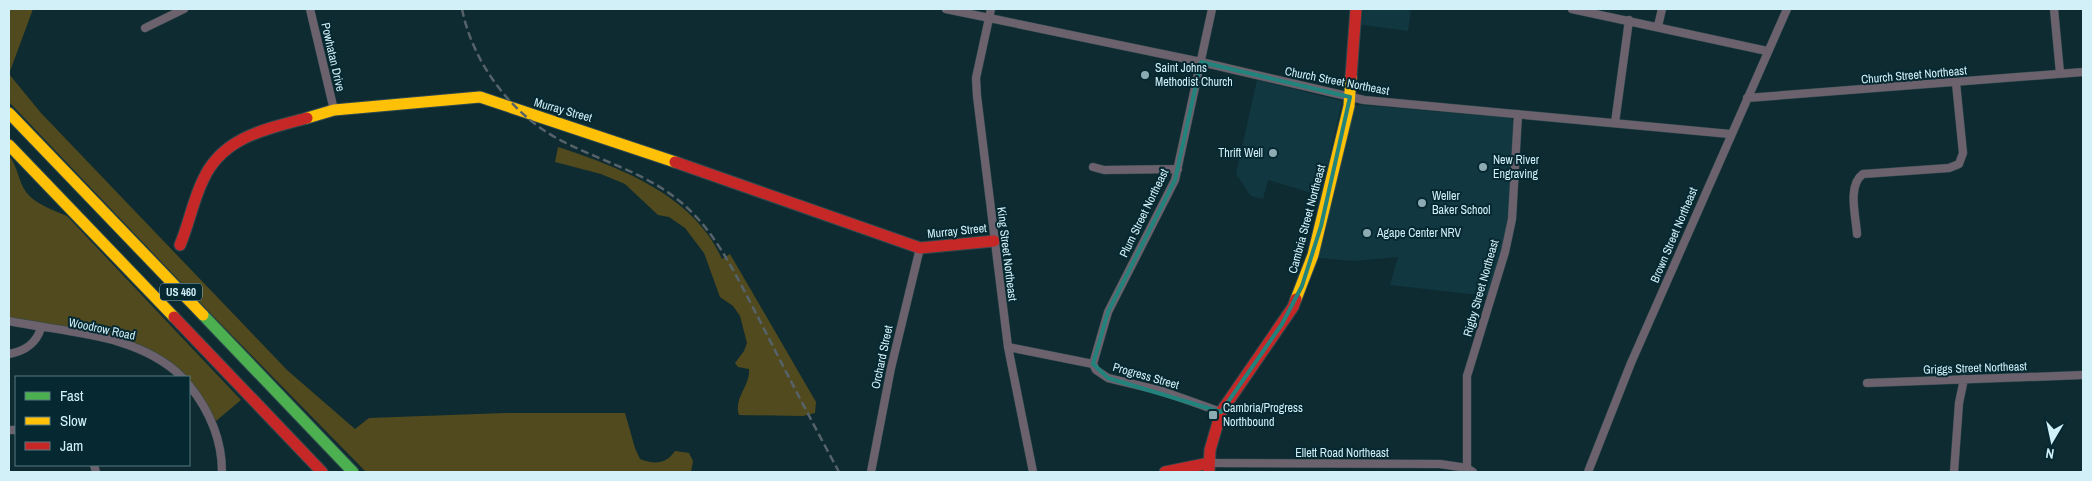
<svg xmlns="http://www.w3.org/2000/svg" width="2092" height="481" viewBox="0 0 2092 481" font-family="'Archivo Narrow',sans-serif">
	<rect width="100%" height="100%" fill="#0e2b31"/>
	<!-- built -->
	<path fill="#113740" d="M1363 9H1411L1408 31 1362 25Z
		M1257 80 1342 101 1321 196 1268 180 1263 199 1251 196 1236 174Z
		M1362 105 1511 118 1514 123 1510 219 1503 251 1488 296 1390 285 1398 257 1354 261 1319 258 1355 106Z"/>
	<!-- green -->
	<path fill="#514a1e" d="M9 9H33L9 74 41 113 287 370 355 429 369 418 505 413H625L635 448 640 459C655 465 666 464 675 451L689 453 693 461 691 472H366L214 317 9 102Z
		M558 147C619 167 694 195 722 259L730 254 816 402 815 413 803 416 739 415C733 398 751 385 749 369L738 367 735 363 744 351 747 343 740 316 733 306 720 297 704 253 685 228 669 217 658 215 625 184 601 174 555 162Z
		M9 156C18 166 18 181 26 192 35 204 53 210 67 216L241 400 216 421C173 331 96 335 9 318Z"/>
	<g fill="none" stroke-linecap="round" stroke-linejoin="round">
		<!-- street casing -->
		<g stroke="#30494e" stroke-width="9">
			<path id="street" d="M310 9 334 110
				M946 9 1201 62 1364 100 1730 134
				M991 9 976 78 977 96 1008 347 1033 472
				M1572 9 1767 51
				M2054 9 2060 73
				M1658 26 1662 9
				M145 28 184 9
				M1747 98 2083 72
				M1615 123 1629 20
				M1093 167 1104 170 1178 169
				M1857 234C1856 217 1847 185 1863 174L1949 168 1959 164 1963 153 1956 83
				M9 321C67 333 137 333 182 377
				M1008 347 1093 364 1096 370 1108 378 1162 391 1221 412
				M9 354C25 351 36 344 41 328
				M1093 364 1108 312 1175 180 1212 9
				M1867 383 2083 375
				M189 385C209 410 222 440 222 472
				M9 430H16
				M1209 463 1440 464 1467 468 1473 472
				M94 465 96 472
				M1467 468V376L1505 252 1512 219 1518 114
				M871 472 891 368 920 248
				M1588 472 1631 363 1787 9
				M1954 472 1959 403 1964 379"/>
		</g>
		<!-- fast casing -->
		<g stroke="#30494e" stroke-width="13">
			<path id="fast" d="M203 315 353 472"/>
		</g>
		<!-- slow casing -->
		<g stroke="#30494e" stroke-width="13">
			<path id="slow" d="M9 113 203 315
				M307 118 334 110 480 97 675 162
				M9 145 174 317
				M1296 299 1313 255 1349 106 1351 77"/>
		</g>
		<!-- jam casing -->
		<g stroke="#30494e" stroke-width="13">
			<path id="jam" d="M1351 77 1356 9
				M675 162 920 248 994 241
				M180 245C189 224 193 200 203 180 222 137 266 129 307 118
				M174 317 322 472
				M1165 472 1209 463
				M1209 472 1210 450 1221 412 1293 307 1296 299"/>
		</g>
		<!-- street -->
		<use href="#street" stroke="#6c626d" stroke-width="8"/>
		<!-- fast -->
		<use href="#fast" stroke="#4caf50" stroke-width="11"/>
		<!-- slow -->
		<use href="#slow" stroke="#ffc107" stroke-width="11"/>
		<!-- jam -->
		<use href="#jam" stroke="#c62828" stroke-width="11"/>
		<!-- rail -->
		<path stroke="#566269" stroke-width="2.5" stroke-dasharray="8 4" stroke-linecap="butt" d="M462 9C473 64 513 117 564 142 614 167 662 177 700 221 725 250 742 287 760 321 786 372 812 422 839 472"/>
	</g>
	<!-- marked area -->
	<path fill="none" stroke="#22827c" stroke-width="4" stroke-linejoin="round" d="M1201 62 1350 97 1321 226 1302 286 1282 324 1221 412 1108 378 1093 364 1108 312 1175 180Z"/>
	<!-- markers -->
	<g fill="#8dabb2" stroke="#062830" stroke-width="2">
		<circle cx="1145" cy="75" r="5"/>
		<circle cx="1273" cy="153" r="5"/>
		<circle cx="1483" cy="167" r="5"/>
		<circle cx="1422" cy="203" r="5"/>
		<circle cx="1367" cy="233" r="5"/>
		<rect x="1208" y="410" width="10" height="10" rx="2.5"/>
	</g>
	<g text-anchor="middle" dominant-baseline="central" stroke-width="4" stroke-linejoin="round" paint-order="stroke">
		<!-- shield labels -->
		<rect fill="#062830" stroke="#94b4bc" stroke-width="1" x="160" y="283.5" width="42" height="17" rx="4"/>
		<g font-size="11" font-weight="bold" fill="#d1f0f8">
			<text x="181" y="292">US 460</text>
		</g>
		<!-- street labels -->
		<g font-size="12" fill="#d1f0f8" stroke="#062830">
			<text transform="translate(333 57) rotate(77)">Powhatan Drive</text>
			<text transform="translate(1914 75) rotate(-5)">Church Street Northeast</text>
			<text transform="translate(1337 81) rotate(11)">Church Street Northeast</text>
			<text transform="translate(563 110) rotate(16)">Murray Street</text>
			<text transform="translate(1144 213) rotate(-64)">Plum Street Northeast</text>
			<text transform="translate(1307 219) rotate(-75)">Cambria Street Northeast</text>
			<text transform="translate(957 231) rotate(-6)">Murray Street</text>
			<text transform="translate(1674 235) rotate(-67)">Brown Street Northeast</text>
			<text transform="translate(1007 254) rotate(83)">King Street Northeast</text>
			<text transform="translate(1481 288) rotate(-74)">Rigby Street Northeast</text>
			<text transform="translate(102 329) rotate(12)">Woodrow Road</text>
			<text transform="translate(882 357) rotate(-78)">Orchard Street</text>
			<text transform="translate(1975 368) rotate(-2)">Griggs Street Northeast</text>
			<text transform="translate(1146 376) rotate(16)">Progress Street</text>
			<text x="1342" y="453">Ellett Road Northeast</text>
		</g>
		<!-- poi labels -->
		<g font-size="12" fill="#d1f0f8" stroke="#062830" text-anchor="start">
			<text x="1155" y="68">Saint Johns<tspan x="1155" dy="14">Methodist Church</tspan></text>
			<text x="1263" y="153" text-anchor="end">Thrift Well</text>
			<text x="1493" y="160">New River<tspan x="1493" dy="14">Engraving</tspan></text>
			<text x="1432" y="196">Weller<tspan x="1432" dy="14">Baker School</tspan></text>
			<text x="1377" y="233">Agape Center NRV</text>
			<text x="1223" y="408">Cambria/Progress<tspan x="1223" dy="14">Northbound</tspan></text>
		</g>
	</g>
	<!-- border -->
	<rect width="2092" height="481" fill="none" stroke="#d1f0f8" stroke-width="20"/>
	<!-- legend -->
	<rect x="15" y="376" width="175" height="90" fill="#062830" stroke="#577880"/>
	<rect x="25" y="392" width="25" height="8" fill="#4caf50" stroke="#577880"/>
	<text x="60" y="401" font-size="15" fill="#d1f0f8">Fast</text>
	<rect x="25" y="417" width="25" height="8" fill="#ffc107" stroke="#577880"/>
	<text x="60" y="426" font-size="15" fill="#d1f0f8">Slow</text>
	<rect x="25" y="442" width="25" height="8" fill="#c62828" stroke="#577880"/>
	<text x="60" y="451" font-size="15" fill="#d1f0f8">Jam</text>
	<!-- north arrow -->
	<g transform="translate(2052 441) rotate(189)" stroke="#062830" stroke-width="4" paint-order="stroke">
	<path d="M0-4L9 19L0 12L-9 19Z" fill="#d1f0f8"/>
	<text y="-8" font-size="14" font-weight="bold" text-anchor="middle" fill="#d1f0f8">N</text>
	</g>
</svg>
